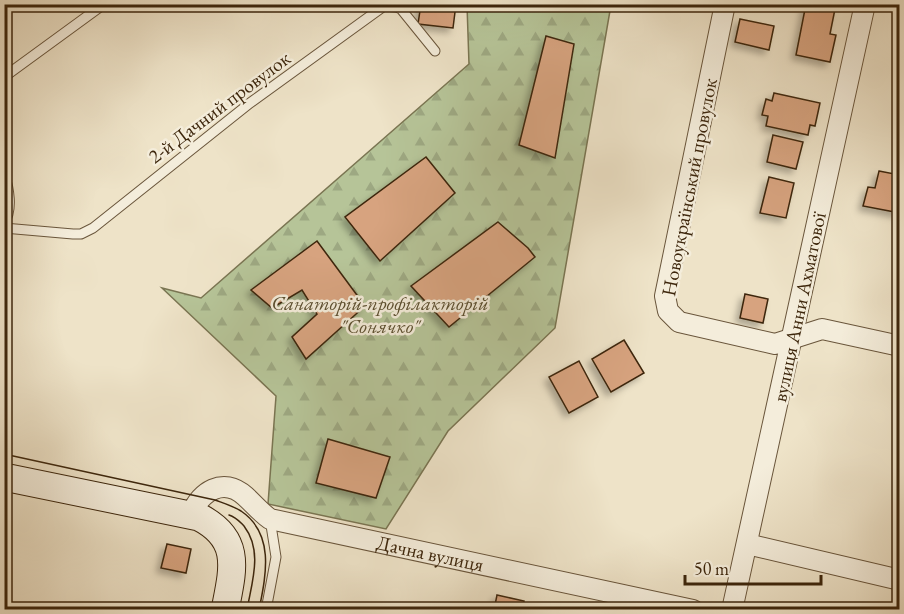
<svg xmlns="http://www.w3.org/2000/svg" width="904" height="614" viewBox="0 0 904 614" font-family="'EB Garamond',serif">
	<defs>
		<pattern id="forest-firs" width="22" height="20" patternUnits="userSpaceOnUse" patternTransform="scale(1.5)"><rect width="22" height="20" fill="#b6c498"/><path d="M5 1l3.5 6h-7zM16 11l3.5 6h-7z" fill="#9da882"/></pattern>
		<filter id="shadow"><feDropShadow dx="-4.5" dy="4.5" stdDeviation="3" flood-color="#0004"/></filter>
	</defs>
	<rect width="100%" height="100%" fill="#eee3c8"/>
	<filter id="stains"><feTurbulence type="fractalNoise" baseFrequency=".00333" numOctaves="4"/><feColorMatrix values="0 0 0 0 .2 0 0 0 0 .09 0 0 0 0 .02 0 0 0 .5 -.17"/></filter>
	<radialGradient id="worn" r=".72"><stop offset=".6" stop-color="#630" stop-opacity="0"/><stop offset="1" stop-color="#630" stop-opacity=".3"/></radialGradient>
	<!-- forest -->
	<path fill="url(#forest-firs)" stroke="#7a7552" stroke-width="1.5" d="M467 5H611L555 328 448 431 386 529 268 504 276 396 162 288 201 298 469 64Z"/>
	<!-- building -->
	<path fill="#d7a37f" stroke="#3d260c" stroke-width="1.5" filter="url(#shadow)" d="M421 4H456L453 28 418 24Z
		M806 4H836L830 34 836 35 830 62 796 55Z
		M740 19 774 26 769 50 735 42Z
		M546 36 574 44 555 158 519 145Z
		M774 93 820 103 815 126 810 125 808 135 766 126 768 116 762 115 766 99 772 101Z
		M773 135 803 142 796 169 767 162Z
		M426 157 455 193 380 261 345 217Z
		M879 171 900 175V213L863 206 868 187 875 188Z
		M769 177 794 183 786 218 760 213Z
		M498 222 528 248 535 257 449 327 411 286Z
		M317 241 365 306 306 359 292 337 317 314 302 290 272 308 251 290Z
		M745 294 768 299 763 323 740 318Z
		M624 340 644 373 611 392 592 359Z
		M579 361 598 397 569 413 549 377Z
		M328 439 390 457 376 498 316 483Z
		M167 544 191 549 186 573 161 568Z
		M497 595 524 601 522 610H494Z"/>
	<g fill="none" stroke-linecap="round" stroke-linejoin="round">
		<!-- lane casing -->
		<g stroke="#69553b" stroke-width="11">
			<path id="lane" d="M4 77 104 4
				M4 174C9 188 13 210 4 223
				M4 228 73 234H81L93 228 250 103 384 6 396 7 401 9 435 51
				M266 610 276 557 270 519"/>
		</g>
		<!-- street casing -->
		<g stroke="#69553b" stroke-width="22">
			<g id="street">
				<path d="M725 4 665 296 668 311 679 322 775 344 822 329 900 346"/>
				<path id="s1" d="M191 515C200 492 223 476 245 496 253 503 260 512 270 519L693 610"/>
				<path d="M747 544 900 580"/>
				<path d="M732 610 865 4"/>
			</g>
		</g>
		<!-- secondary casing -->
		<g stroke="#3d260c" stroke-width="29">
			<path id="secondary" d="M4 477 199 517C242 539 233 569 225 610"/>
		</g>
		<!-- lane -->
		<use href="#lane" stroke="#f4eddb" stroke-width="9"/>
		<!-- street -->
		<use href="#street" stroke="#f4eddb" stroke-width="20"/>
		<!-- secondary -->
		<use href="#secondary" stroke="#f4eddb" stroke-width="27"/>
		<!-- tram -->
		<path stroke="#3d260c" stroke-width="1.5" d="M4 454 215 500C223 503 233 506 241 511 275 534 266 575 259 610
			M229 515C236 517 239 521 244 526 263 551 252 581 247 610"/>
	</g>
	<g text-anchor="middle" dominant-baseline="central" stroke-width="5" stroke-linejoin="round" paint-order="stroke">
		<!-- street labels -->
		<g font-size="20" fill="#3d260c" stroke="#f4eddb">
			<text transform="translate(219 107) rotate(-37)">2-й Дачний провулок</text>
			<text transform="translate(689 187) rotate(-79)">Новоукраїнський провулок</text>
			<text transform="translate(799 307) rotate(-78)">вулиця Анни Ахматової</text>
			<text stroke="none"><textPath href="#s1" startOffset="267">Дачна вулиця</textPath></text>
		</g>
		<!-- park labels -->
		<g font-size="20" font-style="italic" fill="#5b4e2f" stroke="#f4eddb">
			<text x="380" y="303">Санаторій-профілакторій<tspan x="380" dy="23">"Сонячко"</tspan></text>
		</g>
	</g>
	<!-- margin -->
	<rect width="904" height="614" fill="none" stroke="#eee3c8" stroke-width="24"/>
	<rect x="6" y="6" width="892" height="602" fill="none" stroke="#3d260c" stroke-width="3"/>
	<rect x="12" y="12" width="880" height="590" fill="none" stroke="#3d260c" stroke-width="1.5"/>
	<!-- scale -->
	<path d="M685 575v9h136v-9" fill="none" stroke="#3d260c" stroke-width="3"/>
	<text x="694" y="575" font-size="18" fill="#3d260c" stroke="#f4eddb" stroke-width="4.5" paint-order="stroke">50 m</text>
	<rect width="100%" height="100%" filter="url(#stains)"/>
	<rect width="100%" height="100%" fill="url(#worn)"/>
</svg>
